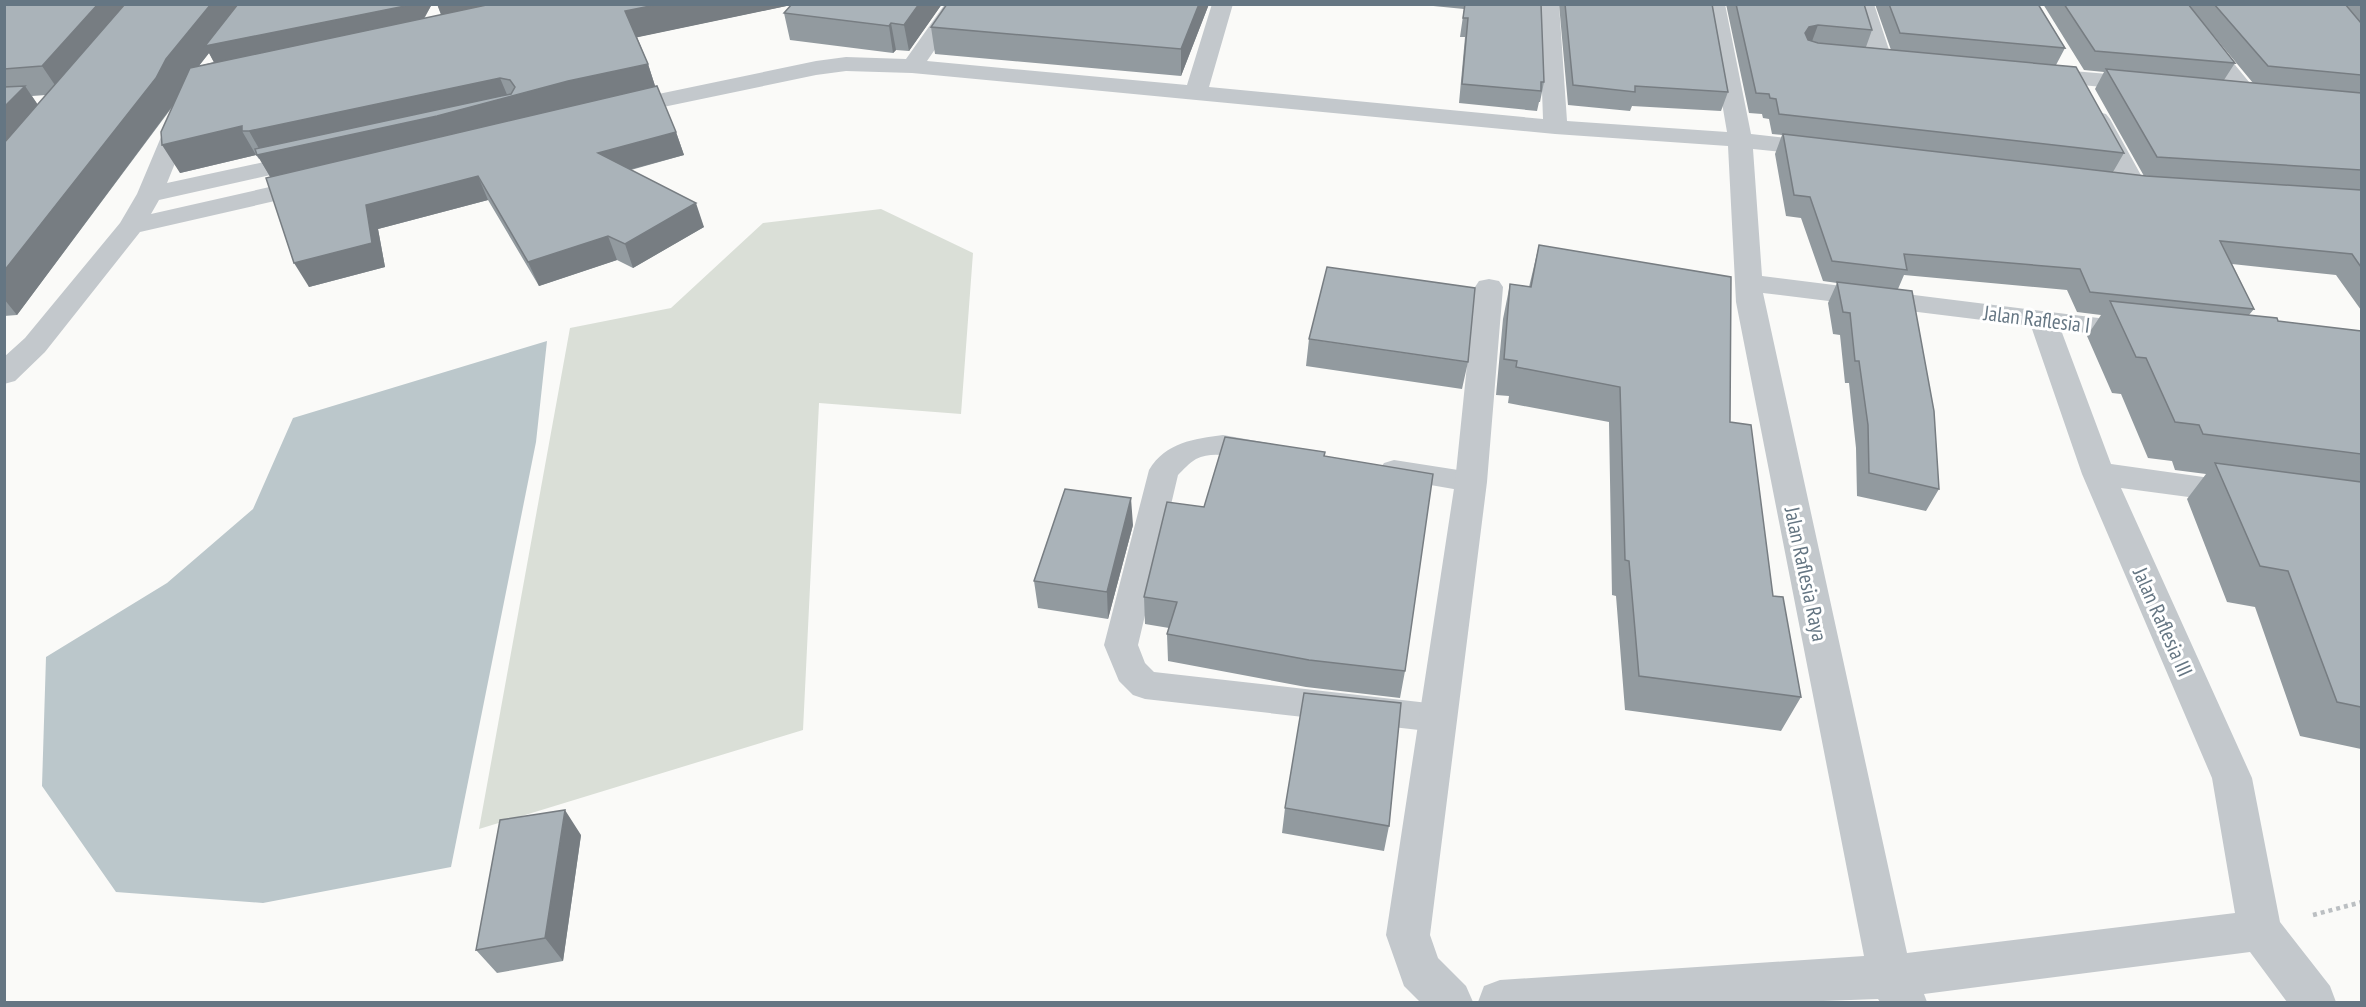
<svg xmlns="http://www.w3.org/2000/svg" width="2366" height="1007" viewBox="0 0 2366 1007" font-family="'PT Sans Narrow',sans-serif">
	<rect width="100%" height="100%" fill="#fafaf8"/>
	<!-- green -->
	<path fill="#dadfd7" d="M881 209 973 253 961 414 819 403 803 730 479 829 570 328 671 308 763 223Z"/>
	<!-- water -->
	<path fill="#bbc7cb" d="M547 341 536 442 451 867 263 903 116 892 42 786 46 657 167 583 253 509 293 418Z"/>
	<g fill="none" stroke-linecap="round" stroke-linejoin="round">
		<!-- path -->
		<path stroke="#bbbfc2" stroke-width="4.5" stroke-dasharray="4 4" stroke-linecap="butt" d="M2313 915 2362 902"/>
		<!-- lane -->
		<path fill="#c3c8cc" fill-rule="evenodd" d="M1223 435 1274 444 1278 451 1274 458C1249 465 1220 447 1196 459 1189 463 1183 470 1178 475L1138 645 1145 663 1154 672 1437 704 1449 708 1454 718 1449 728 1437 732 1145 699 1133 695 1119 681 1104 645 1149 470C1166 442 1194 439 1223 435Z
			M1394 460 1471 472 1481 475 1486 482 1481 489 1471 492 1384 477 1379 470 1384 463Z"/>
		<!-- street -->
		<path fill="#c3c8cc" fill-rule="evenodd" d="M945 4H966L927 61 1187 85 1212 4H1233L1209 87 1543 119 1539 4H1559L1567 121 1727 132 1705 4H1725L1751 134 1823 142 1832 144 1835 149 1832 154 1823 156 1753 149 1762 276 2147 324 2151 330 2147 336 2137 339 2061 330 2111 464 2253 484 2257 492 2253 500 2241 504 2121 488 2252 778 2280 922 2330 986 2336 1002H2287L2250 952 1924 994 1927 1002H1880L1878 999 1796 1002H1478L1484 986 1500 980 1864 956 1736 302 1728 146 1555 134 912 73 846 71 816 75 620 116 612 114 608 109 612 104 620 102 816 61 846 57 906 59ZM1763 293 2031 326 2082 474 2212 778 2235 913 1907 953Z
			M1853 4H1874L1892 59 1889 64H1873L1870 59Z
			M2164 4H2185L2254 88 2257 93 2254 98H2238Z
			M2037 68 2144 77 2152 79 2155 84 2152 89 2144 91 2029 80 2026 75 2029 70Z
			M184 104 192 106 196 111 167 183 310 152 319 154 322 159 319 164 159 200 151 214 314 177 323 180 327 185 323 190 140 232 45 352 15 381 4 384V357L25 338 120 223 137 194 172 111 176 106Z
			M2098 112 2106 114 2110 119 2147 186 2143 191 2134 194 2125 191 2121 186 2086 119 2090 114Z
			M1489 279 1499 281 1503 287 1487 482 1430 935 1438 958 1466 986 1473 1002H1420L1404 986 1386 935 1455 482 1475 287 1479 281Z"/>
	</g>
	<!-- wall -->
	<path fill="#929a9f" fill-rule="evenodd" d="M4 4H432L424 19 441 15 437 4H942L909 51 896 50 893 53 790 40 784 13 791 5 637 37 648 64 655 86 676 132 684 155 631 170 704 227 633 268 617 260 539 286 488 200 378 229 385 267 309 287 270 177 260 159H259L256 155 180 173 173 106 17 315 4 316ZM209 53 214 62 199 66ZM46 95 38 105 32 96Z
		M1209 4 1181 76 935 54 931 27Z
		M1413 4H1541L1544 82 1540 102H1539L1537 111 1459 103 1465 37H1460L1464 9Z
		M1559 4H1712L1728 92 1721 111 1632 106 1630 111 1568 105Z
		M1726 4H1864L1872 30 1866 47 1891 50 1875 4H2038L2065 48 2056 65 2124 153 2113 172 2144 176 2095 89 2104 72 2084 70 2043 4H2361V310L2336 275 2232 264 2254 309 2249 315 2278 321 2361 331V749L2300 736 2255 607 2227 602 2187 499 2206 474 2175 470 2172 461 2148 458 2121 394 2112 393 2087 336 2101 315 2077 312 2067 290 1904 275 1898 289 1939 489 1926 511 1857 496 1856 448 1849 383H1845L1840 335 1833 334 1828 303 1837 283 1823 281 1801 218 1786 216 1775 154 1782 135 1772 134 1769 119 1763 118 1762 114 1749 113ZM2199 18 2253 83 2224 80 2235 63Z
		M1539 245 1730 422 1773 596 1801 697 1781 731 1625 710 1616 596 1612 595 1609 422 1508 403 1509 396 1496 395 1503 319 1510 284 1529 287Z
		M1309 339 1468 362 1462 389 1306 366Z
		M1324 456 1405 671 1400 698 1306 687 1168 661 1167 634 1169 628 1145 624 1144 597 1204 507Z
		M1133 525 1108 619 1038 608 1034 581Z
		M1285 808 1389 826 1384 851 1282 833Z
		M581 835 563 961 497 973 476 950Z"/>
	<!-- shaded-wall -->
	<path fill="#777d82" d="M98 4H138L61 94 42 66Z
		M211 4H432L416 32 220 74 209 53 182 87 173 105 17 315 4 299V271L166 59Z
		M437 4H543L446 26Z
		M660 4H796L634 38 625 11Z
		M919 4H942L909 51 904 25Z
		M1199 4H1209L1181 76V49Z
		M891 23 896 50 893 53 889 26Z
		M1818 25 1811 44 1802 46 1805 33 1809 27Z
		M648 64 657 92 274 183 257 155 262 154 249 131 500 78 508 97 568 81Z
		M25 86 44 114 4 157V107Z
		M242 126V131L256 155 180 173 162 145Z
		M676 132 684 155 606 176 598 153Z
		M478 176 488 200 378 229 385 267 309 287 294 263 366 205Z
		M696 203 704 227 633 268 625 244Z
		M608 236 617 260 539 286 528 262Z
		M1131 498 1133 525 1108 619 1107 592Z
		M565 810 581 835 563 961 545 938Z"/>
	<!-- building -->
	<path fill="#aab3b9" stroke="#777d82" stroke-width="1.5" d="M4 4H98L42 66 4 69Z
		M125 4H211L166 59 156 78 4 271V143Z
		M238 4H405V6L205 46Z
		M491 4H660L625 11 648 64 568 81 437 116 257 155 255 149 501 96 511 94 515 87 510 80 500 78 249 131H242V126L162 145 161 132 190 68Z
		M792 4H919L904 25 891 23 889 26 784 13Z
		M947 4H1199L1181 49 931 27Z
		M1465 4H1541L1544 82H1541V91L1462 84 1468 18H1463Z
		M1565 4H1712L1728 92 1635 86V92L1573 85Z
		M1736 4H1864L1872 30 1818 25 1809 27 1805 33 1808 40 1818 43 2076 67 2124 153 1779 114 1776 99 1770 98 1769 94 1756 93Z
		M1889 4H2038L2065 48 1900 33Z
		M2064 4H2188L2235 63 2095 51Z
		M2214 4H2345L2361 23V75L2268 66Z
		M2106 69 2361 93V170L2157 157Z
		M25 86 4 107V87Z
		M657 86 676 132 598 153 696 203 625 244 608 236 528 262 478 176 366 205 372 243 294 263 266 178Z
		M1783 134 2146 176 2361 190V267L2352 254 2220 241 2254 309 2090 292 2080 269 1904 254 1907 270 1832 261 1810 197 1794 195Z
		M1539 245 1731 277 1730 422 1751 425 1773 596 1783 597 1801 697 1639 676 1629 561 1625 560 1620 387 1516 367 1517 361 1504 359 1510 284 1531 287Z
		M1327 267 1475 288 1468 362 1309 339Z
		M1837 282 1912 291 1934 411 1939 489 1869 473 1868 425 1859 361H1855L1850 313 1843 312Z
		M2110 301 2277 318 2278 321 2361 331V454L2203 434 2199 425 2175 422 2146 358 2136 357Z
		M1225 437 1325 452 1324 456 1433 474 1405 671 1309 660 1167 634 1177 602 1144 597 1167 502 1204 507Z
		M2215 463 2361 482V707L2337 702 2288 571 2260 566Z
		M1065 489 1131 498 1107 592 1034 581Z
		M1304 693 1401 703 1389 826 1285 808Z
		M565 810 545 938 476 950 500 820Z"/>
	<g text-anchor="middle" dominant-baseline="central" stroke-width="6" stroke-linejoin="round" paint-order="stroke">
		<!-- street labels -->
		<g font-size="21" fill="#657683" stroke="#fff">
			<text transform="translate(2037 319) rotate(7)">Jalan Raflesia I</text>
			<text transform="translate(1806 574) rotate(78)">Jalan Raflesia Raya</text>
			<text transform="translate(2163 622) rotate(66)">Jalan Raflesia III</text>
		</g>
	</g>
	<!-- border -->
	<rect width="2366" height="1007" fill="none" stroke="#657683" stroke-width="12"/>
</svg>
